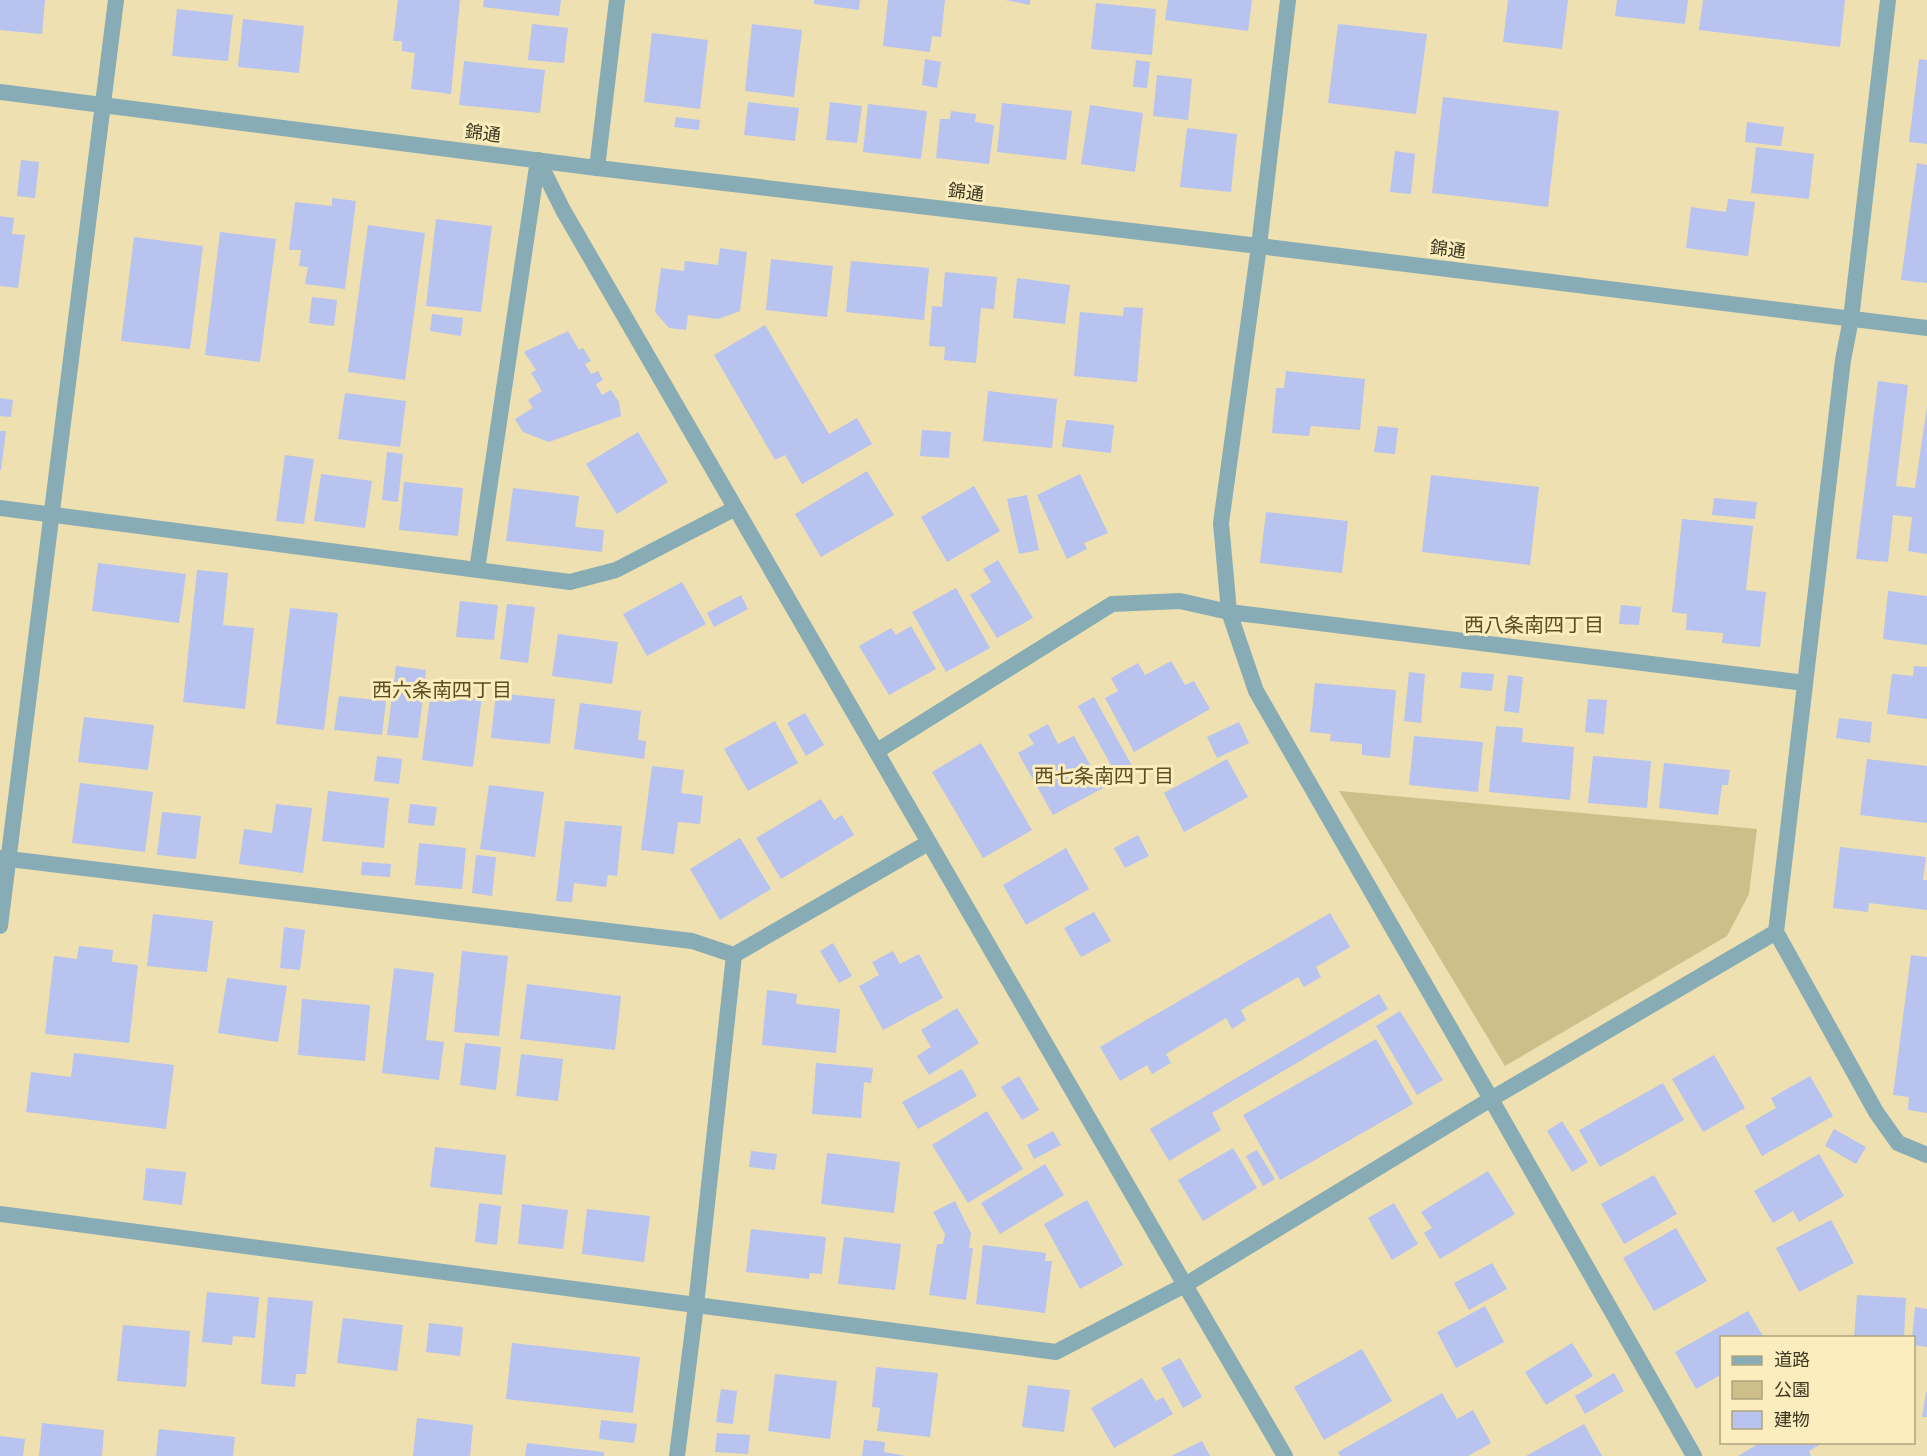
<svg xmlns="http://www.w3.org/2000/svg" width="1927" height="1456" viewBox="0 0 1927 1456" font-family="Lora,'Noto Sans JP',serif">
	<rect width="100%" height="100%" fill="#eee0b0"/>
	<!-- green -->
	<path fill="#cdbe8a" d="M1339 791 1757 829 1749 894 1727 936 1505 1066Z"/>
	<!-- building -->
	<path fill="#b8c3ef" d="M0 0H45L42 34 0 30Z
		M398 0H460L451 94 411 89 415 53 402 51V41H393Z
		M484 0H561L559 16 483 7Z
		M814 0H860L859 10 814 4Z
		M888 0H945L941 37 932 36 930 52 883 46Z
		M1005 0H1030V5Z
		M1168 0H1252L1248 31 1165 20Z
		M1508 0H1568L1562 49 1503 42Z
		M1617 0H1688L1685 24 1615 16Z
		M1703 0H1845L1840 47 1699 30Z
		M1096 3 1156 9 1152 55 1091 49Z
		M177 9 233 15 228 61 172 56Z
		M243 19 304 26 299 73 238 67Z
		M532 24 568 28 564 63 528 60Z
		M752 24 802 30 794 97 745 91Z
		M1338 24 1427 34 1416 114 1328 103Z
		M652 33 708 40 700 109 644 102Z
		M925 59 941 62 937 88 922 85Z
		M1919 59 1927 60V144L1909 142Z
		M1136 60 1150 62 1147 88 1133 87Z
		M464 61 545 70 540 113 459 105Z
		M1157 75 1192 79 1188 120 1153 116Z
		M1443 97 1559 111 1548 207 1432 193Z
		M748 102 799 108 795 141 744 135Z
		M830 102 862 106 857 143 826 140Z
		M1002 103 1072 111 1066 160 997 152Z
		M868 104 927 111 921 159 863 152Z
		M1090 105 1143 113 1135 172 1081 164Z
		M951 111 976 114 975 122 994 125 989 164 936 158 940 119H950Z
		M676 117 700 120 699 130 674 127Z
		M1747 122 1784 127 1781 146 1745 142Z
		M1187 128 1237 134 1231 192 1180 187Z
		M1756 147 1814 154 1809 199 1751 193Z
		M1395 151 1415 154 1411 194 1390 192Z
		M21 160 39 162 35 198 17 196Z
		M1917 163 1927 165V283L1901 280Z
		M332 198 356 201 345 289 305 284 308 267 299 266 301 250H289L295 202 332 206Z
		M1728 199 1755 202 1748 256 1686 248 1691 207 1726 212Z
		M0 216 14 218 12 234 25 235 18 288 0 286Z
		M436 219 492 226 481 312 426 306Z
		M368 225 425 233 405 380 348 372Z
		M220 232 276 239 260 362 205 355Z
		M134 237 203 246 190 349 121 341Z
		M720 248 747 252 740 311 718 319 688 315 686 330 669 328 655 312 661 268 684 271 685 261 718 265Z
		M771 259 833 266 827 317 766 310Z
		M851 261 929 268 924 320 846 312Z
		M945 272 997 277 994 309 981 308 976 363 944 360 945 347 929 346 932 306 942 307Z
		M1017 278 1070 285 1065 324 1013 318Z
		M312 297 337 300 334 326 309 323Z
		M1124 307 1143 308 1137 382 1074 376 1080 312 1123 316Z
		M432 314 463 318 461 336 430 331Z
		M765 325 829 434 857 418 872 444 802 484 785 455 775 460 714 355Z
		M568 331 579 350 583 348 591 361 585 364 591 374 598 371 603 380 596 384 602 395 611 390 619 402 621 416 549 442 523 432 515 419 533 408 528 400 542 391 531 373 536 370 524 352Z
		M1286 371 1365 379 1360 430 1311 426 1309 436 1272 433 1276 388H1284Z
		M1878 381 1908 385 1896 486 1915 488 1927 406V554L1908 551 1912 517 1893 515 1888 562 1856 559Z
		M988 391 1057 399 1052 448 983 441Z
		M345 393 406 401 400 447 338 439Z
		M0 398 13 400 11 417 0 416Z
		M1066 420 1114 425 1111 453 1062 447Z
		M1378 426 1398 428 1395 454 1374 452Z
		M922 430 951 432 949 458 920 456Z
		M0 431H6L1 470H0Z
		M638 432 668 482 617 514 586 464Z
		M387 452 403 454 398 502 382 500Z
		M285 455 314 459 304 524 276 521Z
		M867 471 894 515 821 557 795 514Z
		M321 474 372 481 365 528 314 521Z
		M1080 474 1108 533 1084 543 1087 549 1067 559 1037 495Z
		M1431 475 1539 487 1530 565 1422 552Z
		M404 482 463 488 458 536 399 530Z
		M974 486 1000 531 947 562 921 517Z
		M513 488 579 496 575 527 604 530 602 552 506 541Z
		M1027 495 1039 550 1019 554 1007 499Z
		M1714 498 1757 502 1755 519 1712 515Z
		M1266 512 1348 521 1342 573 1260 563Z
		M1682 519 1753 526 1746 590 1766 592 1760 647 1722 643 1723 633 1686 630 1687 614 1672 612Z
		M998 560 1033 618 997 638 970 595 991 582 983 569Z
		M98 563 186 574 179 623 92 611Z
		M197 570 228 573 223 625 254 628 245 709 183 702Z
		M682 582 706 624 647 656 623 614Z
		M956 588 990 648 946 672 912 612Z
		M1888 591 1927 596V645L1883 639Z
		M741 595 748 609 714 627 707 613Z
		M460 601 498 605 494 640 456 637Z
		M507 604 535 607 528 663 500 659Z
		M1621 605 1641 607 1639 625 1619 624Z
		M290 608 338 613 324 730 276 724Z
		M911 626 936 669 889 695 859 646 891 628 896 635Z
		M558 634 618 642 612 684 552 676Z
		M1171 661 1185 685 1194 681 1210 709 1134 752 1105 698 1118 691 1111 678 1138 663 1145 675Z
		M396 666 426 670 418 738 387 735Z
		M1914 666 1927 667V719L1887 714 1892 674 1913 676Z
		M1409 672 1425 674 1421 723 1404 721Z
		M1462 672 1494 674 1492 691 1460 688Z
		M1508 675 1523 677 1519 713 1504 711Z
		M1315 683 1396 690 1390 758 1362 755V744L1330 741 1331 734 1310 732Z
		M431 690 482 696 473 767 422 760Z
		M496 693 555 699 550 744 491 738Z
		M339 696 386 701 382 735 334 730Z
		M1094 697 1136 773 1120 781 1078 706Z
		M1588 699 1607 700 1604 734 1585 732Z
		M580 703 641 711 638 740 646 741 644 759 574 749Z
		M805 713 824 745 806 756 787 723Z
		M84 717 154 725 148 770 78 762Z
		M1839 718 1872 722 1870 743 1836 738Z
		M775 721 798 763 748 791 724 749Z
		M1239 722 1249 743 1217 758 1207 737Z
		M1048 724 1058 744 1074 736 1103 788 1053 815 1018 753 1034 744 1028 735Z
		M1496 726 1523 728 1522 742 1574 747 1570 800 1489 792Z
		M1414 736 1483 742 1478 792 1409 785Z
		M981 743 1032 830 983 858 932 772Z
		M377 756 402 759 399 784 374 781Z
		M1593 756 1651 761 1647 808 1588 803Z
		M1227 759 1248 797 1184 832 1164 793Z
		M1867 759 1927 766V823L1860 815Z
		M1664 763 1730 770 1728 785H1722L1718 815 1659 808Z
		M652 766 684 770 681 793 703 796 700 824 678 822 674 854 641 850Z
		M80 783 153 792 145 852 72 843Z
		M489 785 544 792 535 857 480 849Z
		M328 791 389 798 384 848 322 841Z
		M821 799 834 820 842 815 854 835 781 879 756 838Z
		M276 804 312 808 303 873 239 864 244 829 272 833Z
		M410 804 437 807 434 826 408 823Z
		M162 812 201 816 196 859 157 855Z
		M565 821 622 826 617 876 608 875 606 887 574 883 572 902 556 901Z
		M1138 835 1149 856 1125 868 1114 848Z
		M740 838 771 889 720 920 690 869Z
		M419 843 466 848 462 889 415 885Z
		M1840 847 1926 857 1923 880H1927V910L1869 903 1868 912 1833 908Z
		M1066 848 1089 889 1026 925 1003 885Z
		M476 855 496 857 492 896 472 893Z
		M362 862 391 864 390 877 361 875Z
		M1094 912 1111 941 1081 957 1064 928Z
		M1330 913 1350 947 1316 967 1321 977 1304 987 1298 977 1241 1010 1246 1020 1232 1029 1226 1018 1166 1054 1171 1063 1152 1074 1147 1065 1120 1081 1100 1047Z
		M153 914 213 921 207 972 147 966Z
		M284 927 305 930 300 970 280 968Z
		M833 943 852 976 839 983 820 951Z
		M79 946 113 950 112 962 138 965 129 1043 45 1034 54 956 77 959Z
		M462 951 508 956 499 1036 454 1032Z
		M893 951 900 964 919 954 943 998 883 1030 859 986 879 975 872 962Z
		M1911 955 1927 957V1113L1908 1110 1909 1097 1893 1095Z
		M394 968 434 973 426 1040 444 1042 439 1080 382 1073Z
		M227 978 287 986 278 1042 218 1033Z
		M527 984 621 996 615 1050 520 1039Z
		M767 990 797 994 796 1004 840 1009 836 1053 762 1045Z
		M1379 994 1388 1009 1212 1113 1221 1130 1169 1161 1150 1129Z
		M302 999 370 1005 365 1061 298 1055Z
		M957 1008 979 1043 929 1075 917 1056 931 1047 921 1030Z
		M1400 1011 1443 1080 1417 1095 1376 1026Z
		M1376 1039 1413 1104 1280 1180 1243 1115Z
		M465 1043 501 1047 496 1090 460 1085Z
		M74 1053 174 1065 166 1129 26 1112 31 1072 71 1077Z
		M521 1054 563 1059 558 1101 516 1096Z
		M1714 1055 1745 1108 1703 1132 1672 1079Z
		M816 1063 873 1068 871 1083 864 1082 861 1118 812 1114Z
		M962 1069 977 1096 918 1129 902 1102Z
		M1019 1076 1039 1110 1022 1120 1001 1087Z
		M1810 1076 1833 1116 1762 1156 1745 1126 1776 1108 1771 1098Z
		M1663 1083 1684 1120 1600 1167 1579 1130Z
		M987 1111 1023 1169 968 1203 932 1145Z
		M1562 1121 1588 1162 1572 1172 1547 1131Z
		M1834 1129 1866 1147 1856 1164 1825 1146Z
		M1053 1131 1061 1145 1034 1159 1027 1145Z
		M435 1147 506 1155 502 1195 430 1187Z
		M1233 1148 1257 1188 1203 1221 1178 1180Z
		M1257 1150 1275 1179 1263 1186 1246 1156Z
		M751 1151 777 1154 775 1170 749 1167Z
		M827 1153 900 1162 894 1213 821 1204Z
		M1819 1154 1844 1196 1799 1222 1793 1211 1773 1223 1754 1191Z
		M1045 1164 1064 1195 1000 1234 981 1203Z
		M146 1168 186 1172 182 1205 143 1200Z
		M1488 1171 1515 1214 1440 1259 1424 1233 1432 1228 1421 1212Z
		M1654 1175 1677 1214 1624 1244 1601 1204Z
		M1087 1200 1123 1265 1080 1289 1044 1224Z
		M955 1201 971 1233 969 1248H973L966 1300 929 1295 937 1244H943L945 1234 933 1212Z
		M479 1203 501 1206 497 1245 475 1242Z
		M1394 1203 1418 1244 1392 1260 1368 1218Z
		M522 1204 568 1210 563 1249 518 1244Z
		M587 1209 650 1216 644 1262 582 1254Z
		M1831 1220 1854 1263 1799 1292 1776 1248Z
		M1676 1228 1707 1281 1654 1311 1623 1258Z
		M751 1229 826 1237 822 1274 810 1273 809 1279 746 1272Z
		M844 1237 901 1244 895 1290 838 1284Z
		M983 1245 1046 1253 1045 1261H1052L1045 1313 976 1304Z
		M1492 1263 1507 1289 1469 1310 1454 1283Z
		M207 1292 259 1297 255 1338 233 1336 232 1345 202 1342Z
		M1857 1295 1906 1298 1904 1338H1854Z
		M268 1297 313 1301 306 1374H296L295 1387 261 1384Z
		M1485 1306 1504 1342 1456 1368 1437 1332Z
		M1915 1307 1927 1309V1347L1914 1345V1338H1912Z
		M1748 1311 1764 1338H1722V1374L1696 1389 1675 1352Z
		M343 1318 403 1325 397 1371 337 1363Z
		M429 1323 463 1327 460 1356 426 1352Z
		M123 1325 190 1331 186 1387 117 1381Z
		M512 1343 640 1357 633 1413 506 1399Z
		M1572 1343 1593 1376 1546 1405 1525 1372Z
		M1362 1349 1392 1401 1324 1440 1294 1387Z
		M1180 1358 1202 1397 1183 1408 1161 1368Z
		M876 1367 938 1373 930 1437 877 1431 880 1408 872 1407Z
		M1614 1373 1624 1391 1585 1414 1575 1396Z
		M775 1374 837 1381 830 1439 768 1431Z
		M1142 1378 1156 1401 1163 1397 1173 1414 1114 1448 1091 1408Z
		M1028 1385 1070 1390 1064 1432 1022 1427Z
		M721 1389 737 1391 733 1424 716 1422Z
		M1926 1392H1927V1417H1922Z
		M1442 1393 1457 1419 1473 1410 1491 1443 1468 1456H1340L1338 1452Z
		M417 1418 473 1425 470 1456H413Z
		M601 1420 637 1424 634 1443 599 1439Z
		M42 1423 104 1430 102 1456H39Z
		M1584 1424 1602 1456H1526Z
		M159 1429 235 1437 233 1456H156Z
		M717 1433 750 1435 748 1454 715 1452Z
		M0 1436 25 1439 23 1456H0Z
		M864 1440 885 1442 884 1452 906 1456H862Z
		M1202 1441 1210 1456H1171Z
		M1761 1442H1817L1819 1445 1809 1451 1811 1456H1738Z
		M527 1443 604 1452V1456H525Z"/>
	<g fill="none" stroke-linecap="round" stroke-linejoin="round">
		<!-- minor -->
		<path stroke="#87acb5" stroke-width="16" d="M1288 0 1259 246 1221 523 1229 612 1256 691 1491 1099 1694 1456
			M1888 0 1851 319 1843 360 1776 932 1876 1112 1898 1143 1927 1155
			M538 160 563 210C769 569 977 927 1185 1285
			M597 168 617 0
			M0 508 570 582 616 570 734 509
			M477 570 538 160
			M877 751 1112 604 1180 601 1229 612 1805 683
			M0 858 692 941 734 955 928 843
			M0 1214 1056 1352 1185 1285 1491 1099 1776 932
			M677 1456 696 1305 734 955"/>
		<!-- tertiary -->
		<path stroke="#87acb5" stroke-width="16" d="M0 92 597 168 1259 246 1927 328
			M0 926 116 0
			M1185 1285 1285 1456"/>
	</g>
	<g text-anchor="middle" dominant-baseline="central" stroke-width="6" stroke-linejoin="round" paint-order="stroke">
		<!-- street labels -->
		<g font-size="18" fill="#3e3825" stroke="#fbedbd">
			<text transform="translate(483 133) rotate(7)">錦通</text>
			<text transform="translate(966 192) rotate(7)">錦通</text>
			<text transform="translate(1448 249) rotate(7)">錦通</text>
		</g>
		<!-- neighbourhood labels -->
		<g font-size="20" fill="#5b4e22" stroke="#fbedbd">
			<text x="1534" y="624">西八条南四丁目</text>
			<text x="442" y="689">西六条南四丁目</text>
			<text x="1104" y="775">西七条南四丁目</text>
		</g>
	</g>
	<!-- legend -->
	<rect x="1720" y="1336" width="195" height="108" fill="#fbedbd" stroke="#afa580" stroke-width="1.5"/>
	<rect x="1732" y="1356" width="30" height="9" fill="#87acb5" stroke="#afa580" stroke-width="1.5"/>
	<text x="1774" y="1366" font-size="18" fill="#3e3825">道路</text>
	<rect x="1732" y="1381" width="30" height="18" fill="#cdbe8a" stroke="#afa580" stroke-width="1.5"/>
	<text x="1774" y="1396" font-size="18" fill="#3e3825">公園</text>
	<rect x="1732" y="1411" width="30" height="18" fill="#b8c3ef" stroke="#afa580" stroke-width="1.5"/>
	<text x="1774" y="1426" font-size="18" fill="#3e3825">建物</text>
</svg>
